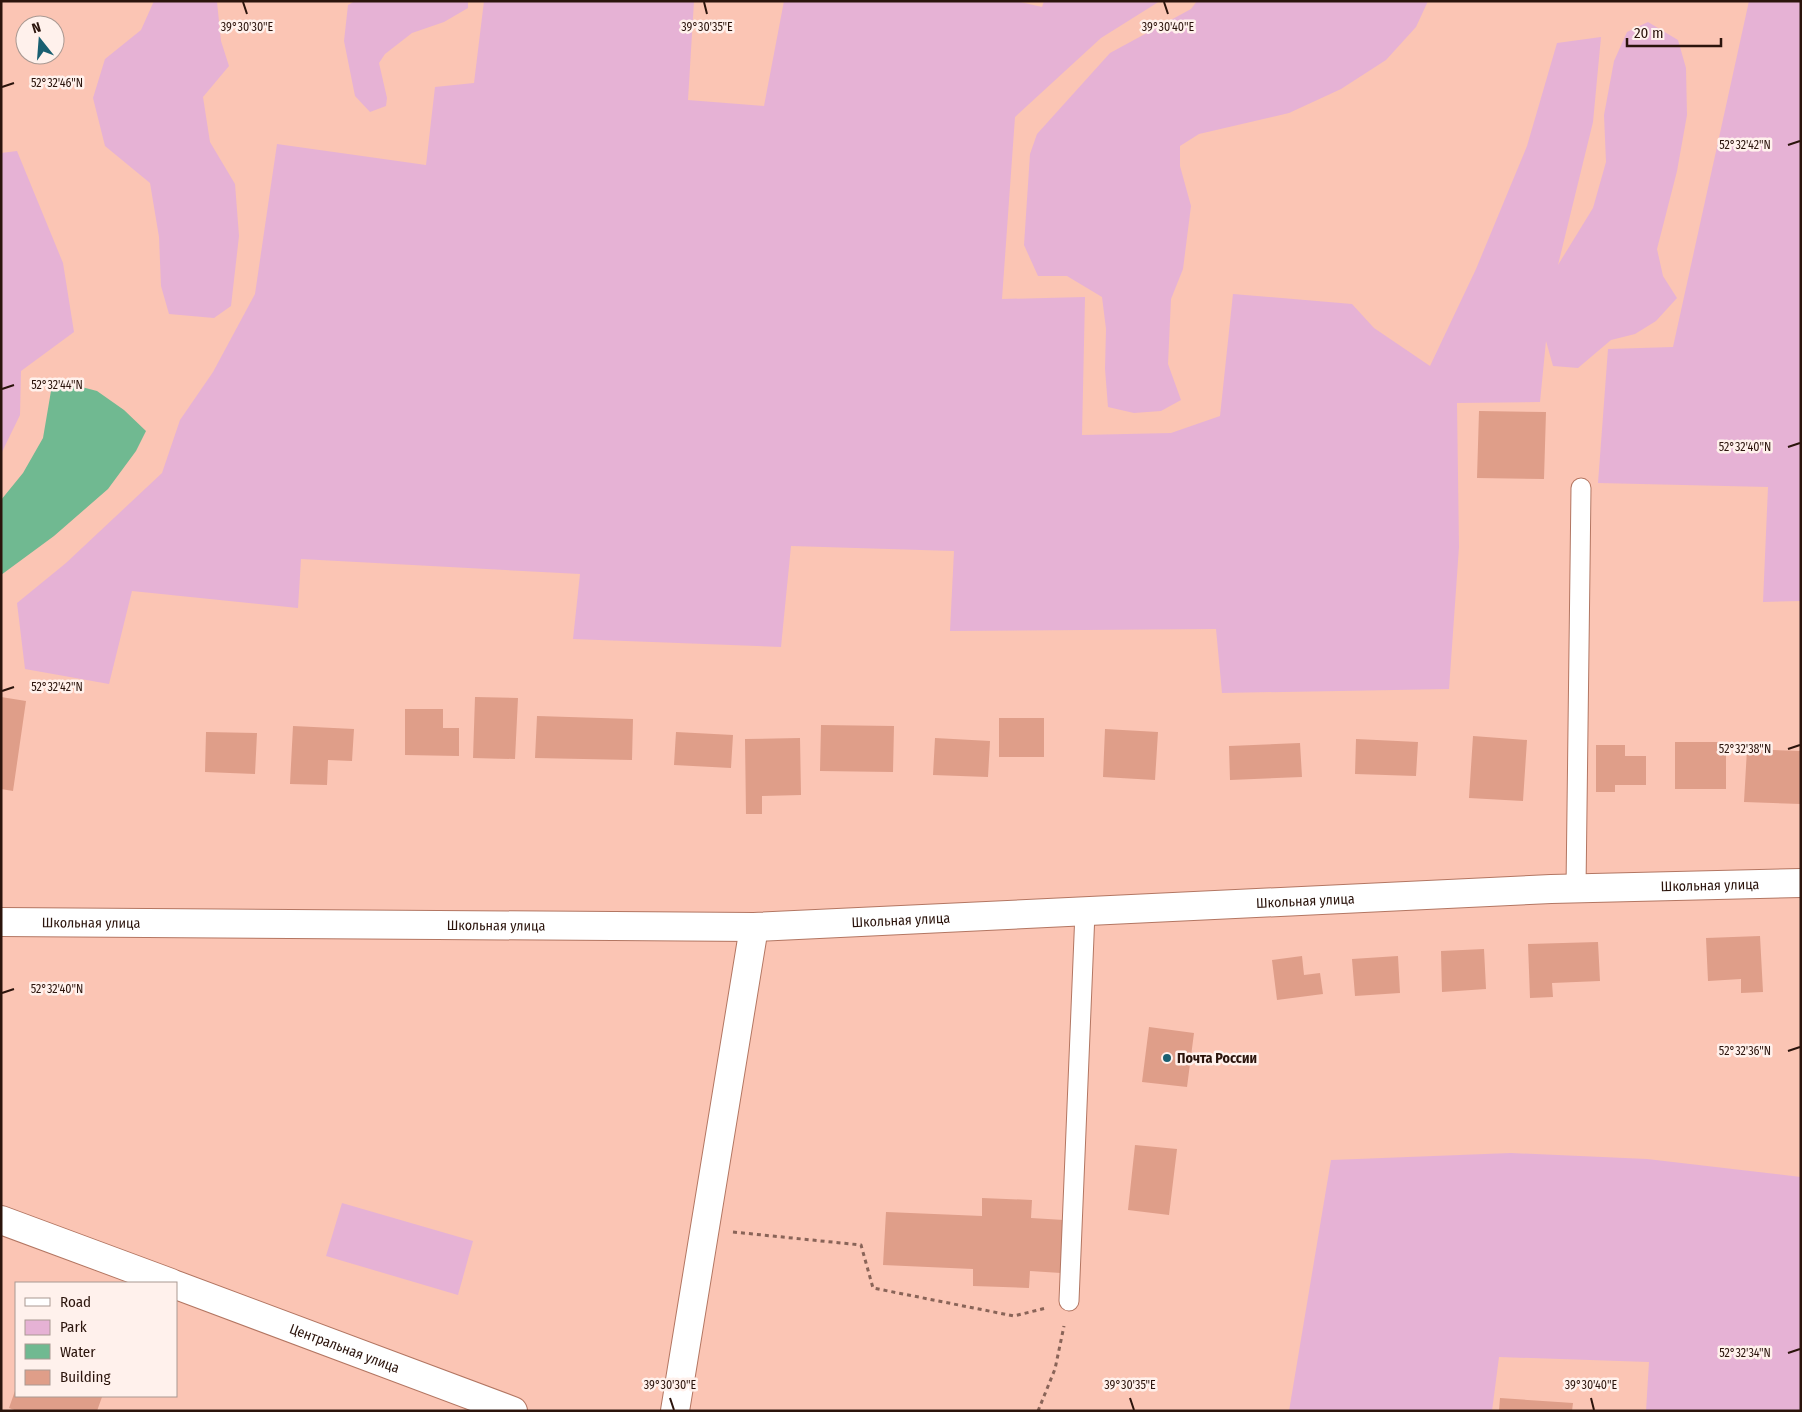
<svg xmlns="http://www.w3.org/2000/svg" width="1802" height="1412" viewBox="0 0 1802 1412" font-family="'Fira Sans Condensed',sans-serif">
	<rect width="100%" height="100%" fill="#fbc5b4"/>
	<!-- green -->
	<path fill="#e6b2d5" d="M154 1 217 2 221 41 229 66 203 97 210 142 235 184 239 236 231 306 214 318 169 314 161 286 159 237 150 183 105 146 93 98 105 59 141 30Z
		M355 1H468V8L444 22 412 33 385 54 379 63 387 98 386 106 370 112 355 96 344 41 348 5Z
		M484 1H694L688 100 764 106 784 1H1016L1042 7 1044 1H1160L1101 38 1015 117 1002 299 1085 297 1082 435 1171 433 1220 416 1233 294 1352 304 1374 328 1430 366 1476 269 1527 146 1557 43 1601 37 1593 122 1558 265 1593 208 1606 162 1604 115 1614 61 1627 32 1648 22 1678 40 1686 68 1687 115 1677 171 1657 249 1663 276 1677 298 1656 321 1635 334 1611 340 1578 368 1553 366 1546 341 1540 402 1457 403 1459 547 1449 689 1222 693 1216 629 950 631 954 551 791 546 781 647 573 639 580 574 301 559 298 608 132 591 109 684 25 669 17 603 66 563 162 473 180 420 213 372 255 294 277 144 426 165 435 87 474 83Z
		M1197 1H1428L1416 27 1386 60 1341 89 1289 113 1199 134 1180 146V166L1191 206 1183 269 1171 299 1168 364 1181 400 1161 411 1134 413 1108 407 1105 369 1106 329 1102 297 1067 276H1038L1024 245 1030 154 1037 134 1110 53 1191 9Z
		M1749 1H1801V601L1763 602 1768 487 1598 483 1608 349 1673 347Z
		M17 151 63 263 74 332 21 371 20 415 1 454V153Z
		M1511 1153 1647 1159 1801 1177V1411H1646L1649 1362 1499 1357 1492 1411H1289L1331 1160Z
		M342 1203 473 1241 458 1295 326 1256Z"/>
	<!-- water -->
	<path fill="#70b991" d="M74 385 97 391 124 410 146 431 136 451 108 489 54 536 1 575V500L23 473 43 438 51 391Z"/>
	<!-- building -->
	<path fill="#df9e89" d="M1479 411 1546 412 1544 479 1477 478Z
		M1 697 26 701 13 791 1 789Z
		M475 697 518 698 515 759 473 758Z
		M405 709H443V728H459V756L405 755Z
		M537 716 633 719 632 760 535 758Z
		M999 718H1044V757H999Z
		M821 725 894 726 893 772 820 771Z
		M293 726 354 729 352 761 328 760 327 785 290 784Z
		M1105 729 1158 732 1155 780 1103 777Z
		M206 732 257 733 255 774 205 772Z
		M676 732 733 735 731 768 674 765Z
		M1473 736 1527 740 1523 801 1469 798Z
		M800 738 801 795 762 796V814H746L745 739Z
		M935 738 990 741 988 777 933 775Z
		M1356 739 1418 742 1416 776 1355 774Z
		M1675 742H1726V789H1675Z
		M1300 743 1302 777 1230 780 1229 746Z
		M1596 745H1625V756H1646V785H1615V792H1596Z
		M1747 749 1801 751V804L1744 802Z
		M1760 936 1763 992 1741 993V979L1708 981 1706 938Z
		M1598 942 1600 981 1552 983 1553 997 1530 998 1528 944Z
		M1484 949 1486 989 1442 992 1441 951Z
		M1302 956 1304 975 1320 973 1323 994 1277 1000 1272 960Z
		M1398 956 1400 993 1355 996 1352 959Z
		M1149 1027 1194 1033 1187 1087 1142 1082Z
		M1135 1145 1177 1149 1169 1215 1128 1210Z
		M982 1198 1032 1200 1031 1218 1064 1220 1061 1273 1030 1271 1029 1288 973 1286V1269L883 1265 886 1212 982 1216Z
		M16 1388V1396L102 1397 97 1411H17L9 1408Z
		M1500 1398 1573 1403 1572 1411H1499Z"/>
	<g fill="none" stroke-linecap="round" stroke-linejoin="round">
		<!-- service casing -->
		<g stroke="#b37662" stroke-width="21">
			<path id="service" d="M1576 889 1581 488
				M1069 1301 1085 912"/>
		</g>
		<!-- minor casing -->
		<g stroke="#b37662" stroke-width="30">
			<g id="minor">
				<path id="s1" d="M1 922 754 927 1551 889 1801 883"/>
				<path d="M1 1220 171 1283"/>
				<path id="s2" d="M176 1285 513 1411"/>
				<path d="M675 1411 754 927"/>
			</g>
		</g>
		<!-- path -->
		<path stroke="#896458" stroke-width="3" stroke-dasharray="4 4" stroke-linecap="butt" d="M733 1232 861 1245 873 1288 1014 1316 1046 1308
			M1038 1411 1055 1369 1064 1326"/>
		<!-- service -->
		<use href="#service" stroke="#fff" stroke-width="19"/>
		<!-- minor -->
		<use href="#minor" stroke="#fff" stroke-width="28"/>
	</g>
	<!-- ticks -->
	<path fill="none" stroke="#2b140c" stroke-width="2" d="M243 2 247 14M704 2 707 14M1164 2 1168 14M2 87 14 83M1788 145 1800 141M2 389 14 385M1788 447 1800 443M2 691 14 687M1788 749 1800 745M2 993 14 989M1788 1051 1800 1047M1788 1353 1800 1349M670 1398 674 1410M1130 1398 1134 1410M1591 1398 1594 1410"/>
	<!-- markers -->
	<circle fill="#195f71" stroke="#fff1ec" stroke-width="2" cx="1167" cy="1058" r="5"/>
	<g text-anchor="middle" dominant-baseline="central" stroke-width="5" stroke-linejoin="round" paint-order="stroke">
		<!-- street labels -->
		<g font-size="14" fill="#2b140c" stroke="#fff1ec">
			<text stroke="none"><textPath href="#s1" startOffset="1710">Школьная улица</textPath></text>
			<text stroke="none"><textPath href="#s1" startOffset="1305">Школьная улица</textPath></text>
			<text stroke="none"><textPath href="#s1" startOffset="900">Школьная улица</textPath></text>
			<text stroke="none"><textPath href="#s1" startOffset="90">Школьная улица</textPath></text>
			<text stroke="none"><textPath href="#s1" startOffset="495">Школьная улица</textPath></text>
			<text stroke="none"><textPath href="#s2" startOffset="180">Центральная улица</textPath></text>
		</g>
		<!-- poi labels -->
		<g font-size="14" font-weight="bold" fill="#2b140c" stroke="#fff1ec" text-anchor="start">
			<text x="1177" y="1058">Почта России</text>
		</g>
	</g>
	<g font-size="12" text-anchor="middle" fill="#2b140c" stroke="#fff1ec" stroke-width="5" stroke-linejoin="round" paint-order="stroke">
		<text x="247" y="31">39°30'30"E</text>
		<text x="707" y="31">39°30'35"E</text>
		<text x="1168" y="31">39°30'40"E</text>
		<text x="57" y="87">52°32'46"N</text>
		<text x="1745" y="149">52°32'42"N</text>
		<text x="57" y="389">52°32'44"N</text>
		<text x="1745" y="451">52°32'40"N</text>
		<text x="57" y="691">52°32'42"N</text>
		<text x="1745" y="753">52°32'38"N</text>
		<text x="57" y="993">52°32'40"N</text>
		<text x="1745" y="1055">52°32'36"N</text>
		<text x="1745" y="1357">52°32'34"N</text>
		<text x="670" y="1389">39°30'30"E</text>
		<text x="1130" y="1389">39°30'35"E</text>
		<text x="1591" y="1389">39°30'40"E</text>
	</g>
	<!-- border -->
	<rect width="1802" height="1412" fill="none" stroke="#2b140c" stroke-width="5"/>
	<!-- legend -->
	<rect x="15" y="1282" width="162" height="115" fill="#fff1ec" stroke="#aa9992"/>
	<rect x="25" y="1298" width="25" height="8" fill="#ffffff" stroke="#aa9992"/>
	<text x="60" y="1307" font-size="15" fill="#2b140c">Road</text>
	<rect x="25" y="1320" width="25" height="15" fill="#e6b2d5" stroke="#aa9992"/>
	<text x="60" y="1332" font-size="15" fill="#2b140c">Park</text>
	<rect x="25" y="1344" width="25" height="15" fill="#70b991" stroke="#aa9992"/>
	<text x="60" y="1357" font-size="15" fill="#2b140c">Water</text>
	<rect x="25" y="1370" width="25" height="15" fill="#df9e89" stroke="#aa9992"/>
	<text x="60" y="1382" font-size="15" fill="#2b140c">Building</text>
	<!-- north arrow -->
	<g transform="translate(40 40) rotate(343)"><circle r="24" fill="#fff1ec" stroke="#aa9992"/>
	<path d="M0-4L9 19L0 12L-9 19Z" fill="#195f71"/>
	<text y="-8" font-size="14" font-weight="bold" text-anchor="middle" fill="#2b140c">N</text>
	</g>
	<!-- scale -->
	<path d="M1627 38v8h94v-8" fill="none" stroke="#2b140c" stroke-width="2.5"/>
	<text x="1634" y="38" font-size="15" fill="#2b140c" stroke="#fff1ec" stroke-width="4" paint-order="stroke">20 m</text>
</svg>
